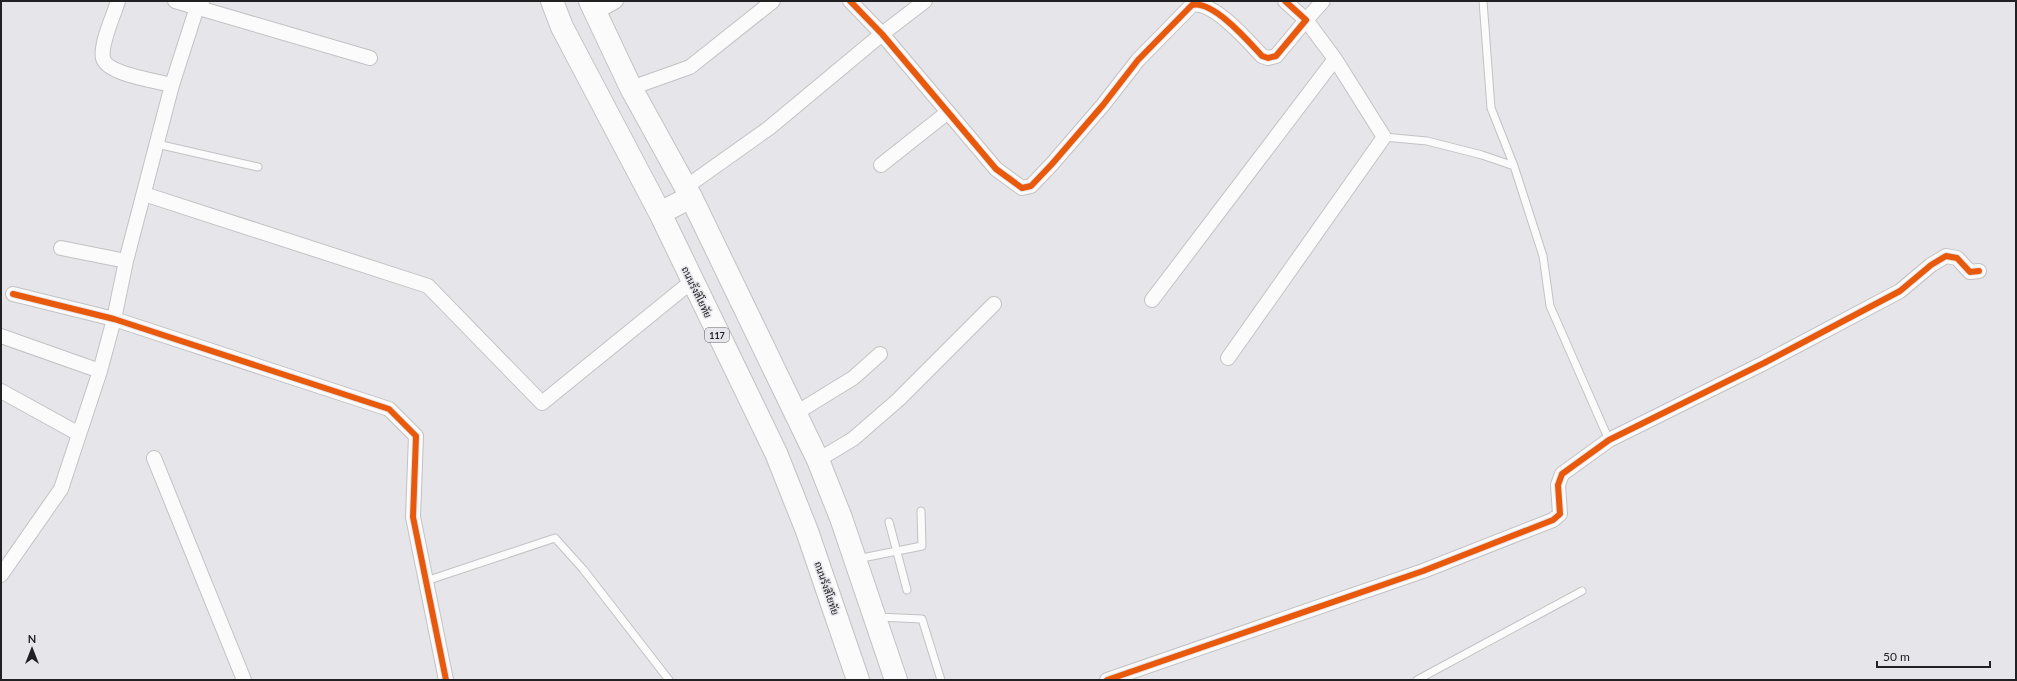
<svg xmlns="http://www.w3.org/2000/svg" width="2017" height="681" viewBox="0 0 2017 681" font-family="Lato,Sarabun,sans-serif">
	<rect width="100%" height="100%" fill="#e6e6ea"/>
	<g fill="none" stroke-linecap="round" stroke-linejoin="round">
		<!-- lane casing -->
		<g stroke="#c2c2c4" stroke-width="9">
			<path id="lane" d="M1483 1 1491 108 1514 166 1543 256 1550 306 1609 440
				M1384 137 1427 141 1482 155 1514 166
				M157 144 258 167
				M889 522 907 590
				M857 559 922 546 921 511
				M426 581 555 538 583 569 669 680
				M878 617 922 619 941 680
				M1417 680 1582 591"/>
		</g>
		<!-- street casing -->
		<g stroke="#c2c2c4" stroke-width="16">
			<path id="street" d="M118 1C114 15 100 44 103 58 106 74 157 81 172 85
				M175 1 370 58
				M850 1 882 34 996 169 1022 188 1031 186 1052 164 1103 105 1138 60 1192 5C1213 0 1248 41 1262 56L1268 58 1276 56 1306 20 1285 1
				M595 13 616 1
				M631 88 690 67 773 1
				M881 165 948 112
				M686 187 769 128 882 34 925 1
				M144 194 428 286 542 403 691 282
				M61 248 126 261
				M13 294 114 319 389 409 416 436 413 517 446 680
				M1152 300 1335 59
				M1 336 100 371
				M1228 358 1384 137 1335 59 1306 20 1323 1
				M1 391 79 434
				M796 413 853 378 880 354
				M154 458 244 680
				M818 460 853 439 898 400 994 304
				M1 575 61 489 100 371 114 319 126 261 172 85 197 7 202 1
				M1107 680 1423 571 1553 520 1560 514 1558 485 1562 474 1609 440 1764 363 1900 291 1931 265 1946 256 1957 258 1970 272 1979 271"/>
		</g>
		<!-- primary casing -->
		<g stroke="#c2c2c4" stroke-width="24">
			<path id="primary" d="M552 1 562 27 660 213 776 453 807 531 858 680
				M590 1 631 88 691 197 818 460 841 518 896 680
				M660 213 691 197"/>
		</g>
		<!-- lane -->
		<use href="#lane" stroke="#fbfbfc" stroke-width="7"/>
		<!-- street -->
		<use href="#street" stroke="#fbfbfc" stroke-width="14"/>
		<!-- primary -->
		<use href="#primary" stroke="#fbfbfc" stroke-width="22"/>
		<!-- cycleway casing -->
		<g stroke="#e5e5eb" stroke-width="8">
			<path id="cycleway" d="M850 1 882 34 996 169 1022 188 1031 186 1052 164 1103 105 1138 60 1192 5C1213 0 1248 41 1262 56L1268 58 1276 56 1306 20 1285 1
				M13 294 114 319 389 409 416 436 413 517 446 680
				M1107 680 1423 571 1553 520 1560 514 1558 485 1562 474 1609 440 1764 363 1900 291 1931 265 1946 256 1957 258 1970 272 1979 271"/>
		</g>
		<!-- cycleway -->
		<use href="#cycleway" stroke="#e8590c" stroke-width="6"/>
	</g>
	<g text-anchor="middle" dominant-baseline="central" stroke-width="3" stroke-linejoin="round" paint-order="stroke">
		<!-- shield labels -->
		<rect fill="#e5e5eb" stroke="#5c5b5e" stroke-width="1" x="705" y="328" width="24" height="14" rx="3"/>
		<g font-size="9" font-weight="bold" fill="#212022">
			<text x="717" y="335">117</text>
		</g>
		<!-- street labels -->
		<g font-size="10" fill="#212022" stroke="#e5e5eb">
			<text transform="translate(697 292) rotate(64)">ถนนรังสิโยทัย</text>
			<text transform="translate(827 588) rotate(71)">ถนนรังสิโยทัย</text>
		</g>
	</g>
	<!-- border -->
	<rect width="2017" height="681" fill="none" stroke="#212022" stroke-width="4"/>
	<!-- north arrow -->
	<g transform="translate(32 649)" stroke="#e5e5eb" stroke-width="3" paint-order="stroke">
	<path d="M0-3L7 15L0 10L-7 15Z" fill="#212022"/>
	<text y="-6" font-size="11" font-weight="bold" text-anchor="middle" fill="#212022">N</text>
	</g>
	<!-- scale -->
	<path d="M1877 661v6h113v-6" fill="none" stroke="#212022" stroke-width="2"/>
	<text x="1883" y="661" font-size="12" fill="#212022" stroke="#e5e5eb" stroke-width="3" paint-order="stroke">50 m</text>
</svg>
